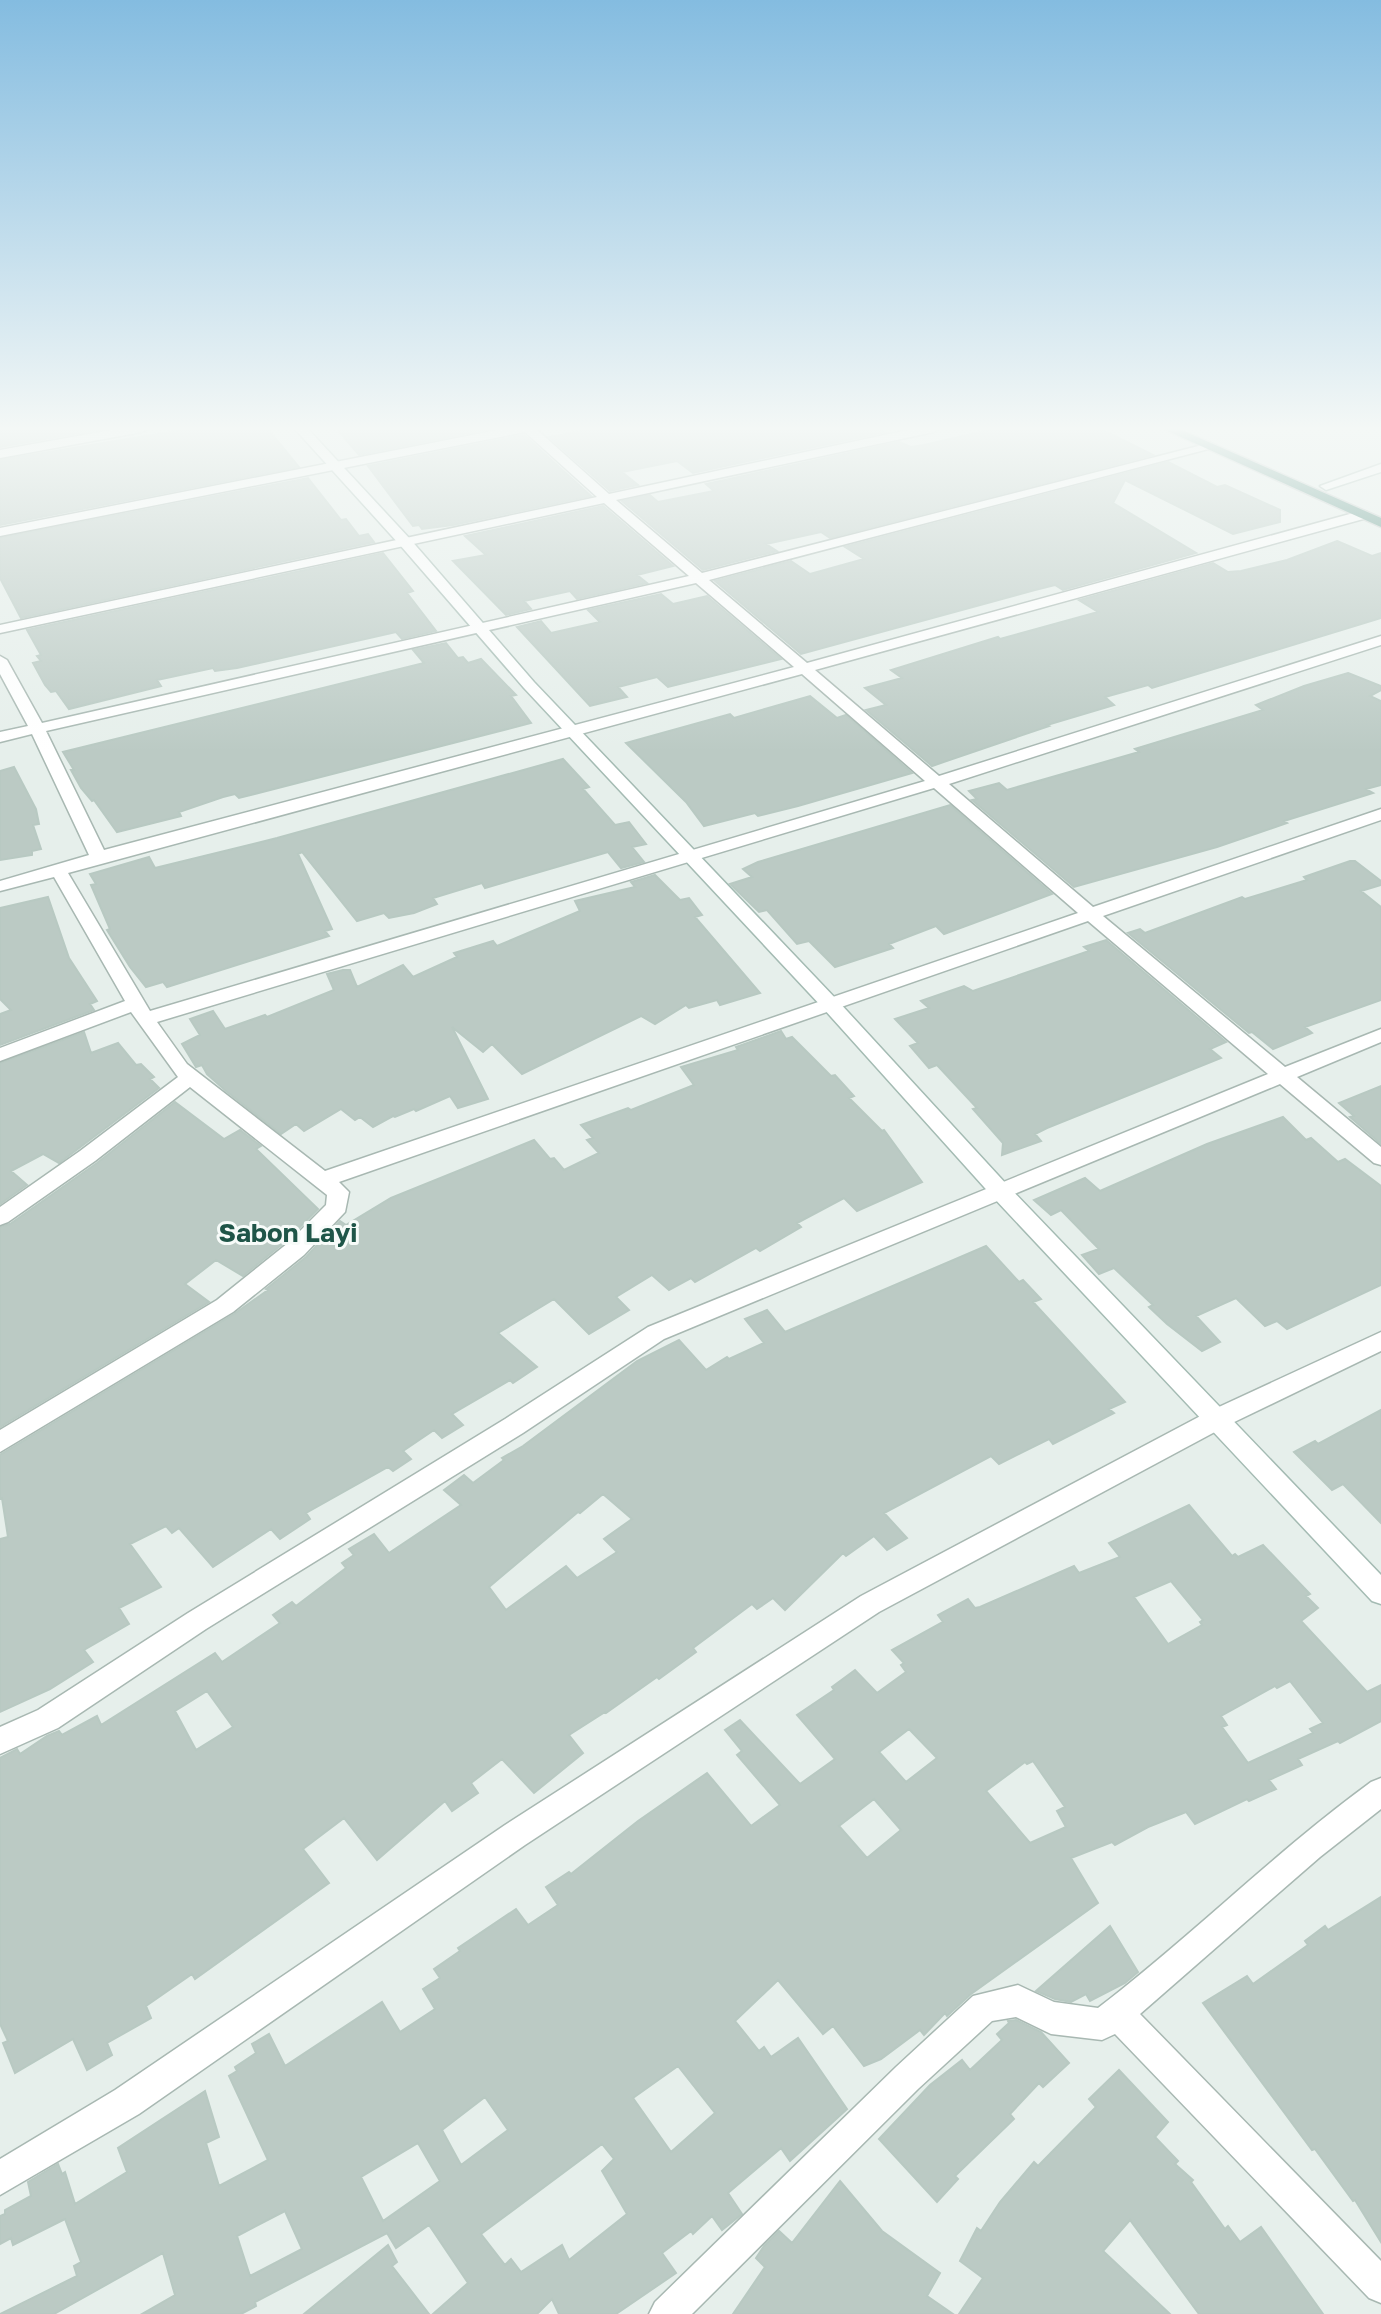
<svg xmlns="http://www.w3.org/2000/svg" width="1381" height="2314" viewBox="0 0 1381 2314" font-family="'Golos Text',sans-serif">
	<rect width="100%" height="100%" fill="#e6efeb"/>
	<!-- building -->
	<path fill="#bbcac4" stroke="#b8c9c2" stroke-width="2" fill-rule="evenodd" d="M0 428H107L0 447Z
		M194 428H267L299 467 0 525V460Z
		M336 428H494L359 455Z
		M597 428H879L885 432 693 473 677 461 622 472 638 485 610 491 549 437Z
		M997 428H1099L1153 455 830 538 821 532 766 544 777 551 703 570 622 501 650 495 658 502 714 491 706 484 899 442 911 447 924 445Z
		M524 435 591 496 453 525 422 529 419 525 413 526 368 466Z
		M1168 462 1217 487 1225 485 1280 510V522L1233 534 1125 480 1113 503 1196 553 1063 590 1055 585 1035 590 801 654 715 581 791 561 810 574 864 559 845 547Z
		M308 478 341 520 346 519 359 536 368 534 374 542 21 618 0 578V538Z
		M603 506 673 566 637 575 647 583 577 599 570 591 524 601 531 609 506 615 453 561 486 555 465 536Z
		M1337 541 1372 556 1381 553V618L1152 688 1148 685 1105 697 1114 705 1047 725 1049 726 932 766 866 710 886 705 865 688 902 678 891 670 998 637 1000 639 1098 612 1079 600 1213 563 1228 572 1241 571 1287 560Z
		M383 553 413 591 407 593 436 631 402 639 396 632 237 668 215 671 213 668 157 680 161 686 69 709 56 691 51 692 45 685 33 663 41 661 37 656 41 655 27 630Z
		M661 594 673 604 707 596 781 659 668 687 657 677 618 687 627 697 590 706 517 627 541 621 551 633 600 622 588 610Z
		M446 643 458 658 463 657 468 663 481 659 516 695 511 696 531 723 239 798 235 794 223 797 179 812 181 816 117 832 94 800 92 801 81 788 71 770H74L63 752 424 663 413 650Z
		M1348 673 1381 686V690L1370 696 1381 701V785L1366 789 1373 793 1284 821 1287 823 1217 847 1074 887 972 800 977 799 969 791 999 783 1007 790 1139 752 1135 749 1263 710 1256 705 1304 686Z
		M810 696 837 718 846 715 912 773 798 806 758 816 755 813 704 826 686 802 626 743 730 714 734 718Z
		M563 759 589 787 583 789 615 825 629 822 646 844 632 847 644 862 621 868 608 852 485 888 482 883 433 898 437 904 414 913 389 918 384 913 357 921 302 852 298 854 332 929 325 931 329 936 167 987 163 982 146 987 130 967 107 930 110 929 91 885 96 884 90 874 149 857 155 868 277 838Z
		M14 767 36 809 39 824 33 825 41 849 32 851V855L0 860V771Z
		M950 805 1052 894 944 934 936 926 889 944 893 948 835 967 809 941 797 944 767 910 759 912 730 884 752 877 743 869 758 862Z
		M1350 861H1355L1381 881V885L1361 891 1381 907V1000L1305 1027 1312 1033 1273 1049 1252 1032 1249 1033 1128 933 1140 929 1145 933 1242 897 1245 899 1307 880 1304 877Z
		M655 875 680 900 689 898 702 915 695 917 760 993 720 1005 717 1000 689 1008 686 1005 655 1024 641 1016 522 1074 492 1044 483 1052 452 1027 488 1099 458 1108 450 1096 416 1111 414 1109 395 1117 393 1116 373 1127 360 1117 355 1120 341 1109 304 1131 296 1124 281 1134 226 1091 207 1074 202 1065 196 1067 182 1044 200 1035 190 1019 213 1011 225 1029 265 1015 267 1017 334 990 327 974 343 970H350L357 987 403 965 413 977 457 957 454 953 493 941 497 946 580 911 575 901 635 887 631 882Z
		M48 897 69 958 97 1001 90 1004 94 1010 0 1045V1014L11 1010 0 999V908Z
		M1106 940 1226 1042 1210 1049 1221 1058 1047 1128 1035 1134 1041 1141 1002 1155 1003 1143 973 1109 977 1108 937 1065 929 1068 910 1046 918 1043 895 1019 929 1008 921 1001 964 986 973 991 1089 951 1084 947Z
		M781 1031 786 1039 792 1037 831 1076 835 1075 854 1096 849 1098 882 1131 884 1130 922 1182 857 1211 844 1198 797 1223 801 1227 760 1251 756 1248 695 1282 691 1278 669 1290 652 1275 616 1297 629 1310 589 1334 554 1299 498 1333 537 1367 513 1383 510 1380 452 1414 463 1425 442 1438 434 1430 403 1451 411 1459 393 1471 388 1467 306 1513 310 1519 280 1539 271 1529 213 1567 179 1528 172 1533 166 1526 130 1544 161 1587 119 1608 129 1624 84 1650 93 1662 50 1689 0 1712V1539L8 1537 2 1498 0 1499V1455L234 1314 268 1290 266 1289 306 1257 340 1221 346 1225 391 1198 534 1140 550 1159 554 1158 564 1170 599 1153 587 1140 593 1138 581 1125 628 1108 631 1110 694 1085 681 1067 738 1050 736 1047Z
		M84 1032 91 1053 118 1043 136 1065 141 1064 154 1077 150 1079 159 1088 59 1163 43 1154 11 1171 27 1185 0 1204V1063Z
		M1381 1086V1144L1350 1117 1354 1116 1339 1103Z
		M175 1102 224 1139 240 1130 261 1146 256 1149 318 1209 286 1241 243 1276 216 1260 185 1284 209 1302 0 1427V1227L10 1224 97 1163Z
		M1283 1117 1306 1140 1311 1138 1338 1162 1345 1159 1381 1186V1285L1287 1329 1277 1321 1265 1326 1236 1298 1196 1316 1220 1342 1202 1351 1167 1324 1149 1307 1153 1305 1114 1268 1099 1274 1082 1255 1099 1249 1061 1210 1051 1215 1034 1200 1085 1178 1100 1191 1207 1144Z
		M986 1246 1019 1282 1023 1280 1041 1299 1033 1302 1125 1402 1109 1409 1114 1413 1053 1444 1049 1439 999 1464 991 1456 884 1513 907 1538 887 1550 874 1536 846 1556 843 1553 785 1610 773 1598 757 1609 752 1604 693 1648 696 1652 659 1679 657 1677 606 1713 605 1712 569 1735 583 1753 534 1793 502 1759 471 1783 478 1793 452 1811 445 1801 377 1860 344 1818 303 1849 329 1883 195 1979 192 1974 146 2006 151 2018 107 2043 112 2055 87 2070 73 2039 15 2073 3 2043 8 2041 0 2024V1758L17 1749 20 1754 47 1736 59 1731 62 1735 97 1716 101 1725 215 1653 222 1662 280 1623 273 1615 292 1602 296 1606 346 1568 342 1563 354 1555 349 1549 374 1534 389 1553 461 1505 444 1490 464 1475 473 1483 504 1460 502 1458 523 1446 637 1361 679 1340 706 1370 727 1357 729 1359 764 1343 745 1319 767 1310 785 1332ZM603 1494 632 1519 604 1539 617 1552 577 1578 566 1566 506 1610 489 1587 578 1512 580 1513ZM207 1691 233 1727 196 1750 175 1711Z
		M1381 1410V1523L1343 1484 1332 1490 1294 1452 1315 1441 1318 1444Z
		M1189 1505 1232 1556 1235 1554 1238 1557 1263 1545 1310 1594 1306 1596 1318 1608 1301 1621 1367 1692 1381 1685V1721L1340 1743 1338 1741 1298 1759 1302 1765 1269 1780 1276 1789 1249 1801 1247 1799 1195 1824 1186 1812 1148 1827 1115 1845 1112 1842 1071 1858 1098 1903 971 1994 947 2016 945 2013 924 2035 920 2030 881 2059 864 2066 833 2026 823 2034 778 1980 735 2021 759 2051 764 2047 771 2057 798 2038 847 2109 790 2161 781 2148 728 2193 742 2214 722 2230 712 2216 693 2234 691 2231 662 2253 676 2273 616 2314H559L552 2299 537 2314H433L468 2283 429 2225 396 2248 387 2233 255 2302 256 2306 241 2314H142L175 2295 163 2253 54 2314H0L77 2276 74 2266 81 2262 65 2219 13 2245 11 2238 0 2244V2216L5 2214V2210L31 2196 28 2182 58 2164 62 2174 65 2172 75 2204 127 2172 118 2148 205 2091 219 2137 206 2143 219 2186 268 2160 229 2076 237 2071 235 2067 256 2053 252 2044 269 2034 285 2066 382 2002 400 2032 435 2009 423 1989 440 1978 434 1969 460 1951 458 1948 516 1909 528 1925 558 1905 546 1887 569 1872 571 1874 638 1821 707 1773 751 1826 780 1805 737 1755 742 1751 725 1730 740 1720 800 1784 835 1759 797 1715 834 1690 832 1687 855 1670 877 1693 906 1672 901 1665 904 1663 892 1650 943 1622 938 1615 968 1599 975 1608 980 1607 1074 1566 1079 1573 1120 1557 1109 1543ZM1171 1581 1203 1620 1200 1622 1202 1625 1168 1644 1134 1597ZM1290 1681 1323 1723 1310 1729 1313 1733 1248 1763 1222 1727 1227 1725 1221 1716 1275 1686 1277 1688ZM909 1729 937 1758 906 1782 879 1752ZM1033 1761 1065 1807 1057 1811 1066 1827 1030 1843 986 1791 1025 1762 1027 1764ZM874 1799 901 1830 867 1858 839 1826ZM678 2066 715 2113 671 2152 633 2098ZM485 2097 508 2130 461 2165 442 2130ZM418 2143 440 2181 383 2221 361 2177ZM602 2144 614 2159 602 2171 627 2214 569 2260 562 2245 521 2272 511 2259 505 2265 481 2234ZM285 2211 302 2249 250 2276 237 2236Z
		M1381 1897V2242L1355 2200 1353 2201 1315 2149 1312 2150 1203 2003 1247 1976 1253 1984 1308 1945 1305 1941 1325 1926 1328 1930Z
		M1110 1926 1138 1972 1125 1983 1090 2001 1086 1994 1071 2002 1055 1999 1036 1991Z
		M1016 2020 1041 2032 1069 2063 1043 2087 1039 2083 1010 2114 1014 2119 955 2176 958 2179 937 2202 879 2139 930 2085 962 2060 970 2070 1002 2040 997 2034 1009 2023 1008 2021Z
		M1119 2070 1168 2122 1155 2137 1178 2161 1175 2164 1193 2180 1191 2182 1225 2229 1228 2226 1240 2242 1261 2227 1323 2314H1199L1130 2220 1103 2251 1170 2314H959L983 2278 960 2261 977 2228 981 2231 1000 2202 1034 2162 1038 2166 1096 2107 1089 2099Z
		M840 2181 882 2231 940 2273 927 2296 953 2314H733L765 2267 756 2258 764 2246 779 2231 792 2243Z
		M388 2245 397 2262 392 2266 429 2314H304Z"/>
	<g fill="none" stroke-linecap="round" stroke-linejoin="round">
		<!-- minor casing -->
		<g stroke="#a8b8b2" stroke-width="3">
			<path id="minor" d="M122 428H148L142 432 0 458V450Z
				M508 428H535L609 494 917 428H940L934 432 616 500 702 573 1210 443 1216 447 709 580 807 663 1357 512H1367V518L815 670 939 776 1381 636V645L949 784 1093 907 1381 809V820L1103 916 1285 1067 1381 1029V1042L1297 1077 1381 1147V1165L1374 1163 1280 1084 664 1339 523 1433 206 1629 58 1728 0 1754V1727L38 1710 188 1613 505 1419 648 1327 1268 1074 1088 921 339 1182 349 1192 345 1212 304 1255 233 1312 0 1452V1430L217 1300 288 1243 326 1205 327 1195 190 1087 95 1161 8 1222 0 1225V1207L80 1151 178 1077 131 1012 0 1061V1048L125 1001 54 877 0 891V881L89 855 32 734 0 742V732L28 726 0 674V656L7 660 42 723 689 576 604 503 0 633V625L597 497 525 432 0 536V528ZM696 583 794 667 104 850 46 731ZM802 674 925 781 150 1011 68 873ZM934 788 1078 913 325 1171 187 1064 157 1022Z
				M1381 1332V1351L1226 1426 879 1612 525 1845 139 2114 0 2195V2159L115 2090 505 1825 861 1596 1208 1412Z
				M1381 1778V1809L1320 1857 1140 2014 1381 2261V2303L1369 2298 1115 2034 1102 2040 1051 2034 1016 2017 992 2021 918 2089 692 2314H649L655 2302 896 2067 973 1996 1018 1985 1054 2002 1098 2008C1192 1936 1275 1852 1371 1782Z"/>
		</g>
		<!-- secondary casing -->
		<g stroke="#a4bbb3" stroke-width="3">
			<path id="secondary" d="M294 428H307L410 539 534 682 837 1000 1009 1187 1381 1575V1604L1372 1601 993 1197 823 1008 524 688 400 545Z
				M1381 464V472L1326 490 1320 486Z"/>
		</g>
		<!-- trunk casing -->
		<g stroke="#c2cac8" stroke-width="3">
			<path id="trunk" d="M1161 428H1177L1381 518V527Z"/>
		</g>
		<!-- minor -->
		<use href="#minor" fill="#fff" fill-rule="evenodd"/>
		<!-- secondary -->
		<use href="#secondary" fill="#fff" fill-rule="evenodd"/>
		<!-- trunk -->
		<use href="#trunk" fill="#4c8a7c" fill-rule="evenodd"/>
	</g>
	<!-- sky -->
	<linearGradient id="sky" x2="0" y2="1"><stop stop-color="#84bce0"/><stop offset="0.57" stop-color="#f4f8f6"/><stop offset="1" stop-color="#f4f8f6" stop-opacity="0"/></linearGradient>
	<rect width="1381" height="752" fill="url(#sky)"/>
	<g text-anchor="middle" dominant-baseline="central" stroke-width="6" stroke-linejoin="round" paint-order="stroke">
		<!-- district labels -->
		<g font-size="26" font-weight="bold" fill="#1f5548" stroke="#f7fbf9">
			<text x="288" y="1232">Sabon Layi</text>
		</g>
	</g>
</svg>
